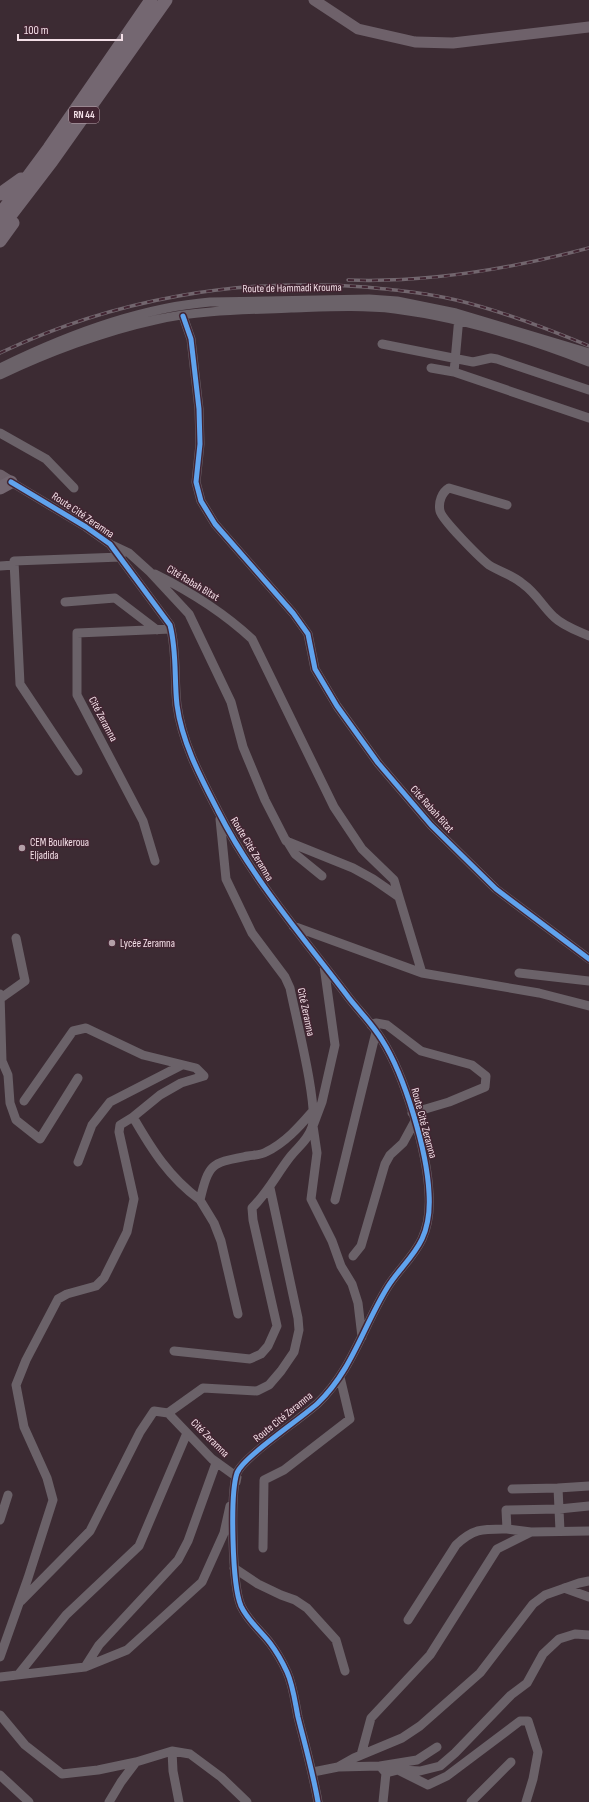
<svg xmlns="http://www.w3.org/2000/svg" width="589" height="1802" viewBox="0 0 589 1802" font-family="'Sofia Sans Condensed',sans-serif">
	<rect width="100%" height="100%" fill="#3c2b33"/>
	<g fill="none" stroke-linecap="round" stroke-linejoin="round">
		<!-- minor -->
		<path stroke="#6b6269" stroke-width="9" d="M183 316 191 339 199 409 200 444 196 482 201 501 215 524 293 613 308 634 315 669 337 706 378 763 431 825 496 889 589 959
			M459 317 454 372 589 418
			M382 344 473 362 491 358 497 359 589 390
			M0 368C65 336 137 308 210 302L369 299 397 301 456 313 589 353
			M431 368 454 372
			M0 375C46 353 104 331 155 320 199 310 246 310 291 308 326 307 361 305 395 309 458 317 530 339 589 362
			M0 433 46 459 74 488
			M11 482 86 527 110 544 170 625C177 651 174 679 177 705 182 743 201 778 218 811 253 880 303 937 349 998 360 1012 373 1025 382 1040 405 1076 427 1151 429 1193 430 1208 428 1226 422 1239 413 1258 397 1271 387 1288 363 1327 352 1370 318 1403 302 1418 243 1457 237 1473 230 1494 232 1585 241 1606 248 1621 260 1630 270 1643 276 1651 282 1661 287 1672 293 1685 295 1702 298 1717 305 1745 313 1773 318 1802
			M507 505 449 488C442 492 438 502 440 511 442 520 480 558 489 565 500 572 513 575 523 584 536 593 543 607 554 617 563 626 578 631 589 636
			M112 545 129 553 150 572 189 614 231 702 243 747 265 800 286 841 353 868 373 879 399 897 422 973 293 926
			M0 566 14 565
			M155 574C189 591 223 612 252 639L334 807 362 849 394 880 399 897
			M65 602 115 598 157 630
			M78 771 20 684 14 561 121 557
			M287 841 295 854 322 876
			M155 861 143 821 77 695V633L171 629
			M324 966 335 1045 322 1102 313 1126 317 1153 311 1199 332 1241 341 1266 352 1284 358 1303 362 1337
			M422 973 539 993 589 1006
			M519 973 589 981
			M0 994 2 1061 8 1075 10 1103 16 1120 40 1139 78 1078
			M1 998 25 981 16 938
			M371 1025 376 1023 387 1025 421 1051 472 1065 486 1076 485 1087 449 1102 412 1113
			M24 1101 73 1031 86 1028 143 1055 196 1068 204 1076 181 1083 160 1095 133 1117C152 1150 169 1177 200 1200
			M78 1162 92 1125 110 1102 182 1065
			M335 1200 376 1032
			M353 1256 361 1246 385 1164 390 1155 403 1143 415 1121
			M238 1314 221 1241 214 1223 200 1200C209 1162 212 1163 248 1156 254 1155 261 1155 266 1152 285 1143 299 1127 312 1112
			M174 1351 250 1359 261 1354 268 1346 277 1326 253 1220 252 1208C269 1191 276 1175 290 1157 298 1147 308 1140 312 1127 319 1107 295 1014 290 988L285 977 252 933 226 879 220 819
			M236 1482 237 1477 212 1459 168 1413 203 1388 257 1391 269 1385 281 1371 294 1352 299 1330 298 1318 270 1188
			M512 1489 558 1488
			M0 1520 8 1495
			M560 1531 559 1509 589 1506
			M531 1532 507 1529 506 1510 559 1509 558 1488 589 1486
			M263 1548 264 1480 284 1470 350 1419 340 1377
			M234 1568 258 1584 281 1595 295 1600 307 1608 336 1640 345 1671
			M564 1588 589 1597
			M21 1601 90 1531 140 1432 154 1411 168 1413
			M408 1620 456 1545C474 1528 483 1529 507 1529
			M0 1657 28 1578 53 1500 47 1478 24 1427 16 1385 26 1360 58 1299 67 1294 96 1286 104 1278 127 1232 134 1199 119 1132 120 1125 133 1117
			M85 1667 99 1645 178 1560 188 1541 216 1463
			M18 1675 66 1615 139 1546 187 1433
			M0 1677 85 1667 127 1650 202 1582 224 1533 230 1506
			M0 1715 25 1745 62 1774 98 1770 136 1762
			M361 1755 371 1718 430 1655 497 1549 531 1532 589 1531
			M380 1766 417 1760 437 1747
			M339 1767 380 1766 386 1773 383 1802
			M401 1770 420 1771 440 1766 455 1753 511 1695 527 1683 543 1654 559 1639 575 1634 589 1635
			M313 1772 338 1767 354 1758 402 1738 420 1726 480 1673 533 1604 545 1595 579 1583 589 1581
			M386 1773 398 1770 428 1785 447 1776 520 1721H528L538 1752 533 1779 526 1802
			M0 1775 29 1802
			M109 1802 121 1782 136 1762 172 1751
			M179 1802 173 1771 172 1751 190 1754 221 1777 247 1802
			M471 1802 511 1762"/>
		<!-- major -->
		<path stroke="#6e616a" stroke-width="11" d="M314 0 358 29 415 42 453 43 589 27
			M0 475 11 482"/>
		<!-- highway -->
		<path stroke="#746771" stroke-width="13" d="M0 194 21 179
			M1 213 49 148 151 0
			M0 229 52 161 166 0
			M0 241 13 223
			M0 488 11 482"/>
		<!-- rail casing -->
		<g stroke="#72666e" stroke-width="3.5">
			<path id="rail" d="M348 280C430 283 510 269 589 248
				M0 353C114 299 240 277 365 287 396 290 427 293 456 300 502 311 546 328 589 346"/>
		</g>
		<!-- rail -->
		<use href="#rail" stroke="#422532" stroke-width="2" stroke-dasharray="6" stroke-linecap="butt"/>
		<!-- cycleway casing -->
		<g stroke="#422532" stroke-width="8">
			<path id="cycleway" d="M183 316 191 339 199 409 200 444 196 482 201 501 215 524 293 613 308 634 315 669 337 706 378 763 431 825 496 889 589 959
				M11 482 86 527 110 544 170 625C177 651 174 679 177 705 182 743 201 778 218 811 253 880 303 937 349 998 360 1012 373 1025 382 1040 405 1076 427 1151 429 1193 430 1208 428 1226 422 1239 413 1258 397 1271 387 1288 363 1327 352 1370 318 1403 302 1418 243 1457 237 1473 230 1494 232 1585 241 1606 248 1621 260 1630 270 1643 276 1651 282 1661 287 1672 293 1685 295 1702 298 1717 305 1745 313 1773 318 1802"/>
		</g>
		<!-- cycleway -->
		<use href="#cycleway" stroke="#60a3ed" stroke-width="5"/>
	</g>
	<!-- markers -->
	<g fill="#b3a0a8" stroke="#422532" stroke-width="1.5">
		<circle cx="22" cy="848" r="4"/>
		<circle cx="112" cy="943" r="4"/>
	</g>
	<g text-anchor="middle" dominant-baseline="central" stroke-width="3" stroke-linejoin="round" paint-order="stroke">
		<!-- shield labels -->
		<rect fill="#422532" stroke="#bea7b1" stroke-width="1" x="69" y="107" width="30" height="16" rx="3"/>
		<g font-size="10" font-weight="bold" fill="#f3dfe7">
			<text x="84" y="115">RN 44</text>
		</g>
		<!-- street labels -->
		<g font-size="11" fill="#f3dfe7" stroke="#422532">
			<text transform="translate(292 288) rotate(-1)">Route de Hammadi Krouma</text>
			<text transform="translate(83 515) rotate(34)">Route Cité Zeramna</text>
			<text transform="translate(193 583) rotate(31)">Cité Rabah Bitat</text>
			<text transform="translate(103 719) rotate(62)">Cité Zeramna</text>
			<text transform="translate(432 809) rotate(48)">Cité Rabah Bitat</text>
			<text transform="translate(252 849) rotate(59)">Route Cité Zeramna</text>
			<text transform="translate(306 1012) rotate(78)">Cité Zeramna</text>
			<text transform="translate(424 1123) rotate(75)">Route Cité Zeramna</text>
			<text transform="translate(283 1417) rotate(-39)">Route Cité Zeramna</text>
			<text transform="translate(210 1438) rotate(45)">Cité Zeramna</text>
		</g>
		<!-- poi labels -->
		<g font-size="11" fill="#f3dfe7" stroke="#422532" text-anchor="start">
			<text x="30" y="842">CEM Boulkeroua<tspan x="30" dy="13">Eljadida</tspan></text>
			<text x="120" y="943">Lycée Zeramna</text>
		</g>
	</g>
	<!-- scale -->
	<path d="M18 34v6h104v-6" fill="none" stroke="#f3dfe7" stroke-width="2"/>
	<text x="24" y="34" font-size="12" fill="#f3dfe7" stroke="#422532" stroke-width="3" paint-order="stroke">100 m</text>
</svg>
